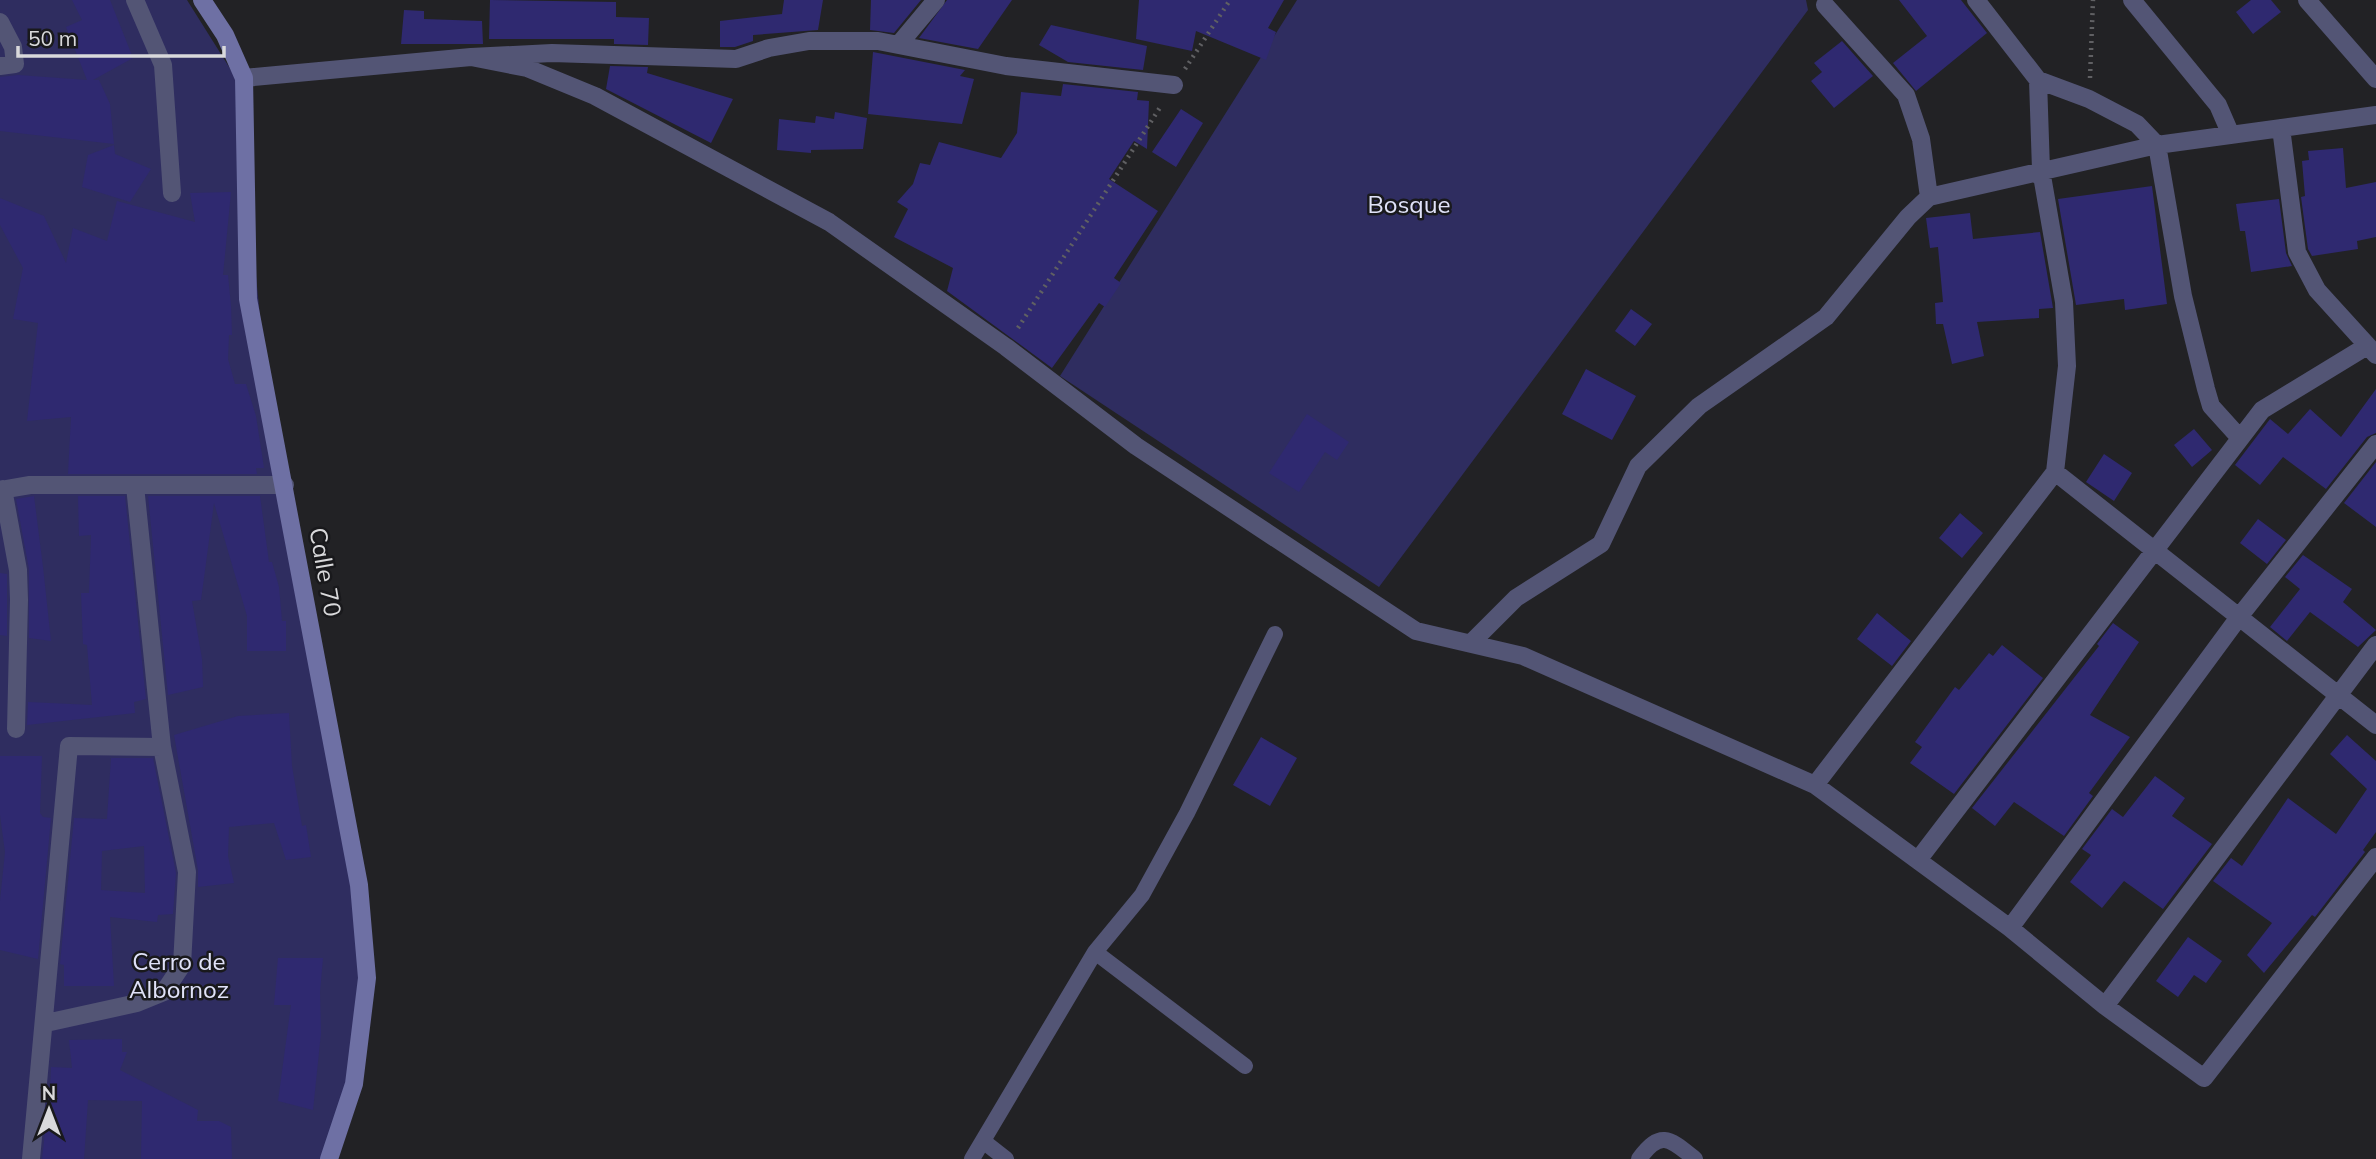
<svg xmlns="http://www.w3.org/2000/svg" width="2376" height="1159" viewBox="0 0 2376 1159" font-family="Mulish,sans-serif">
	<rect width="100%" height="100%" fill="#222225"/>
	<!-- green -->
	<path fill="#2f2d60" d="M0 0H187L236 78 277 484 360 896 359 977 346 1083 321 1159H0Z
		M1297 0H1806L1808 10 1379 587 1060 376Z"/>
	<!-- building -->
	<path fill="#2f2970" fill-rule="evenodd" d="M72 0H110L133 58 93 80H99L110 104 114 144 0 131V77L18 75 87 80 66 27 82 20Z
		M490 0 616 2V17L649 18 648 45 614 44V39H489Z
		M784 0H823L818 30 753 35V41L735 47H720V21L782 14Z
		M871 0H921L894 33 870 30Z
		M947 0H1012L978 49 919 38Z
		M1139 0H1284L1268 28 1276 32 1266 60 1196 31 1192 51 1136 39Z
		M1899 0H1961L1987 33 1916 91 1893 63 1927 36Z
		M2251 0H2271L2281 12 2253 34 2236 12Z
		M404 10 424 11V19L482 21 483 44H401Z
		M1051 25 1147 46 1143 70 1068 62 1039 45Z
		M1842 41 1873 76 1834 108 1811 81 1822 72 1814 63Z
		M873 52 965 70 960 76 974 79 962 124 868 114Z
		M610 66 648 67 647 73 733 99 711 143 606 89Z
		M1063 84 1138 92 1137 100 1149 101 1147 149 1134 141 1109 179 1158 211 1114 278 1121 283 1105 307 1099 303 1052 368 947 291 953 268 894 237 908 209 897 202 913 184 920 163 930 165 939 142 1001 158 1017 133 1021 92 1061 96Z
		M1181 109 1203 123 1176 167 1152 152Z
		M835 112 867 118 863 149 811 150V153L777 150 779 119 815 123 816 116 834 119Z
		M114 145 115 154 151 169 130 202 82 187 88 155Z
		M2343 148 2346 188 2376 182V237L2357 241 2358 249 2312 256 2308 249 2301 197 2305 196 2302 161 2309 160 2308 151Z
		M2152 186 2167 304 2125 310 2124 299 2076 305 2058 199Z
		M231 192 223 275H228L231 306 232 335H229L228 359 235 384H246L256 416 264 468H256L257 474H68L71 417 27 421 38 323 13 319 23 268 0 225V198L44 216 66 263 73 228 107 241 117 201 195 222 190 193Z
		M2279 199 2286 253 2292 266 2251 272 2245 231H2240L2236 204Z
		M1970 213 1973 239 2040 232 2053 308 2039 309V318L1977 322 1984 356 1952 364 1943 324H1936L1935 303 1943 302 1938 247 1930 248 1926 218Z
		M1631 309 1652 324 1635 346 1615 331Z
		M1586 369 1636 396 1612 440 1562 414Z
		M2376 389V433L2367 437 2326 489 2283 457 2260 485 2235 465 2270 419 2288 434 2310 409 2341 437Z
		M1307 414 1349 442 1337 460 1325 452 1299 492 1269 473Z
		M2194 429 2212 450 2192 467 2174 445Z
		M2104 454 2132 473 2114 501 2086 482Z
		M2376 462V527L2344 503Z
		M34 496 43 567 51 641 29 638V569L16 499Z
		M78 496H125L146 699 134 702 135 713 27 725 28 702 92 705 87 645 83 644 81 593H89L91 535 79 536Z
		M148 496H260L269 562H272L279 587 282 621H286V651H247V616L214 503 201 600 192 601 202 659 203 687 168 695Z
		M1960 513 1983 533 1962 558 1939 538Z
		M2258 519 2286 540 2267 564 2240 543Z
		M2303 555 2352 589 2343 602 2376 630 2358 647 2310 612 2287 641 2270 627 2300 589 2285 577Z
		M0 573 7 574V636L0 635Z
		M1877 613 1911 641 1892 666 1857 639Z
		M2113 623 2139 642 2090 715 2130 737 2089 793 2093 796 2064 836 2014 802 1995 826 1972 808 2099 646 2097 644Z
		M2002 645 2043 678 1954 794 1910 763 1922 747 1915 742 1955 687 1959 690 1989 653 1993 656Z
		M289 713 292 766 302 826 306 825 311 857 286 860 274 823 229 827 228 856 234 883 198 887V870L174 735 238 716Z
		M2347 735 2376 761V832L2363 850 2365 852 2315 917 2312 915 2264 973 2247 955 2272 923 2213 881 2231 858 2242 866 2288 798 2336 834 2367 789 2330 754Z
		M1261 737 1297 758 1270 806 1233 785Z
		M0 756H42L40 813 43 817 51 818 38 959 0 950V901L5 852 0 815Z
		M111 758H153L176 873 173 914 158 915 157 922 110 917 114 986H64V965L60 964 74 818 107 819ZM144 846 145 893 101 890 102 851Z
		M2155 776 2185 798 2172 816 2212 844 2163 909 2124 881 2102 908 2070 882 2091 855 2082 849 2112 809 2123 817Z
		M2188 937 2222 961 2206 983 2194 975 2178 997 2156 981Z
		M278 958H323L320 992 321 1033 313 1110 278 1101 291 1005H274Z
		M122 1039V1052H127L120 1070 198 1110 197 1121H219L231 1127 232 1159H141L142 1101 88 1100 84 1159H42L46 1123H49L51 1067 72 1068 69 1040Z"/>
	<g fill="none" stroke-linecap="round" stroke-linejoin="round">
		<!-- path -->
		<path stroke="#606063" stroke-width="4.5" stroke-dasharray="2 5" stroke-linecap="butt" d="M1185 69 1230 0
			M2090 78 2093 0
			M1018 328 1161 106"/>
		<!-- lane -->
		<path stroke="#535575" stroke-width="16" d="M1095 952 1245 1066
			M983 1141 1006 1159
			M972 1159 1095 952 1142 895 1187 813 1275 634
			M1639 1159C1661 1129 1670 1139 1695 1159"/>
		<!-- street -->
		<path stroke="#535575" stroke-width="18" d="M135 0 163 65 172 193
			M1976 0 2038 80 2089 99 2137 124 2157 145 2183 296 2206 389 2211 406 2239 437
			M2132 0 2218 105 2231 135
			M2307 0 2376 79
			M1825 5 1906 95 1921 139 1929 197
			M0 22 13 47 15 64 0 66
			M900 43 936 0
			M471 57 527 68 595 96 829 222 1006 347 1136 446 1416 631 1523 656 1815 785 2010 928 2105 1006 2204 1078 2376 857
			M244 78 471 57 552 53 736 59 769 48 809 41H878L1006 66 1174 85
			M2281 128 2297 252 2317 290 2376 355
			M2055 472 2376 725
			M3 489 18 570 19 600 16 729
			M0 490 30 485H285
			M1472 642 1516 598 1601 544 1638 466 1699 406 1826 317 1908 217 1929 197 2157 145 2376 115
			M1815 785 2055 472 2067 366 2064 302 2041 170 2038 80
			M1918 860 2262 410 2367 346
			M2010 928 2239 617 2376 444
			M2105 1006 2376 645
			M46 1023 137 1003 164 992 182 965 187 872 162 747 135 486
			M31 1159 69 746 162 747"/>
		<!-- secondary -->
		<path stroke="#6e70a4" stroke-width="18" d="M202 0 225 35 244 78 248 299 359 885 367 978 354 1084 329 1159"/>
	</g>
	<g text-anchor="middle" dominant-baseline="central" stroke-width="5" stroke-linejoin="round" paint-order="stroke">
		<!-- park labels -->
		<g font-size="24" fill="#e0e2f8" stroke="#19191c">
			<text x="1409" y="204">Bosque</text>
			<text x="179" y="961">Cerro de<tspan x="179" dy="28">Albornoz</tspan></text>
		</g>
		<!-- street labels -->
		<g font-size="24" fill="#d9d9db" stroke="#19191c">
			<text transform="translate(326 572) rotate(80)">Calle 70</text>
		</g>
	</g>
	<!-- north arrow -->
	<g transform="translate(49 1110)" stroke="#19191c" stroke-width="5" paint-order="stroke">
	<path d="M0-5L12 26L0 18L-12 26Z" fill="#d9d9db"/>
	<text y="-10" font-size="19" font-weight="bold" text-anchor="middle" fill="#d9d9db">N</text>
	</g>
	<!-- scale -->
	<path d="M18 46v10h206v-10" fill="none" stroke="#d9d9db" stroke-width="3.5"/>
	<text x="28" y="46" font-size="21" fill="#d9d9db" stroke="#19191c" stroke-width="5" paint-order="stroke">50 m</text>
</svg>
